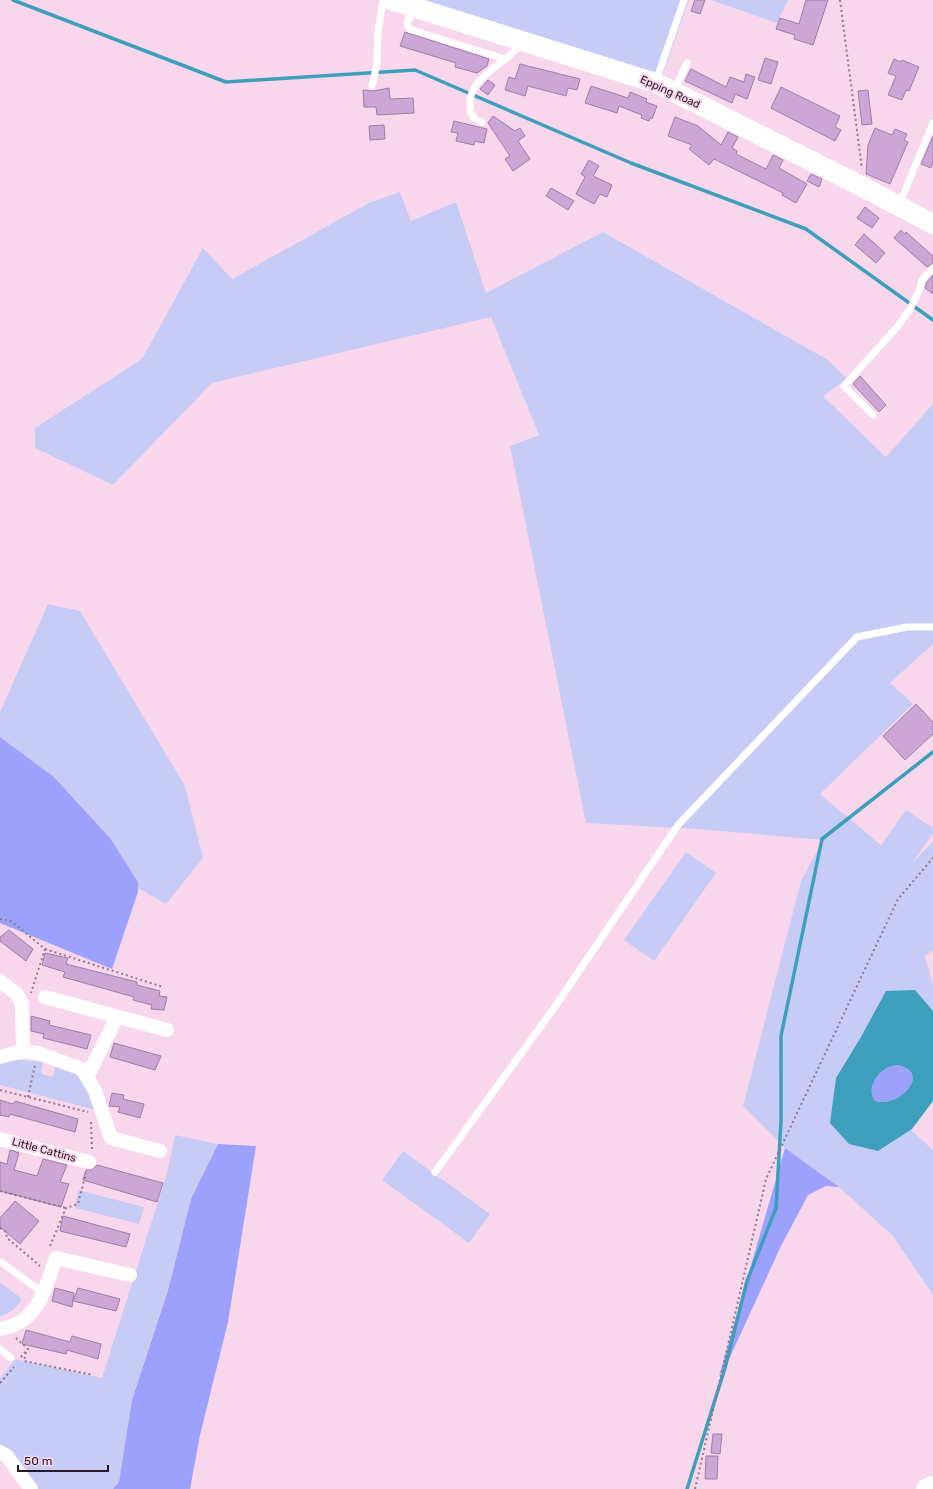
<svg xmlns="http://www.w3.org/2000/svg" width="933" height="1489" viewBox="0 0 933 1489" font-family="Rubik,sans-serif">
	<rect width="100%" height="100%" fill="#f8d7ec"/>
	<!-- green -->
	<path fill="#c7ccf7" d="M411 0H689L661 79Z
		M711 0H788L777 23Z
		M400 192 411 221 456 202 486 293 603 232 828 360 847 379 823 396 886 457 933 404V644L890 683 913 704 820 794 881 845 906 810 933 828V833L913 862 933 842V950L925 956 933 985V1100L911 1130 933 1150V1295L893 1236 839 1187 785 1148 743 1106 801 881 823 840 697 829 586 823 510 446 539 435 491 317 212 383 113 485 35 448V428L142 359 203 248 232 279 369 203Z
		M48 604 80 611 185 786 203 858 166 904 138 888 137 881 107 834 54 777 0 737V712Z
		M686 852 716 873 654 961 624 940Z
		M8 1059 43 1062 41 1074 53 1077 55 1066C89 1078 85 1077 96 1110L0 1085V1063Z
		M175 1135 218 1144 191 1199 168 1288 132 1400 119 1482 113 1489H36L0 1445V1379L15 1359 102 1378 167 1173Z
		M403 1151 490 1214 469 1243 382 1180Z
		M78 1190 144 1207 139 1224 75 1208Z
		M0 1282 22 1299C17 1307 9 1315 0 1316Z"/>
	<!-- forest -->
	<path fill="#9ca1fc" d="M0 737 54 777 110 838 138 882V892L112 969 0 923Z
		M897 1065C933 1071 900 1109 875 1101 867 1090 873 1076 885 1068 888 1066 894 1066 897 1065Z
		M218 1144 256 1146 228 1322 200 1435 190 1489H113L119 1482 132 1400 168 1290 191 1199Z
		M785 1148 839 1187 826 1186 808 1195 781 1246 725 1368 719 1376Z"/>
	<!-- water -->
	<path fill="#3d9fbb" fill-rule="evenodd" d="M915 990 933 1011V1101L912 1129 878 1151 849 1144 830 1123 836 1078 861 1037 886 991ZM897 1065C933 1071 900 1109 875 1101 867 1090 874 1076 885 1069 888 1066 894 1066 897 1065Z"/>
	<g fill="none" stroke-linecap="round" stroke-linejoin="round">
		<!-- stream -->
		<path stroke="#3d9fbb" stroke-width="3.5" d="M13 0 226 82 415 70 631 163 806 229 933 320
			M687 1489 725 1368 747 1281 776 1208 781 1121V1036L822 839 933 752"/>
	</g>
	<!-- building -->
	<path fill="#cca6d4" stroke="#a07ca8" d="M695 0H705L700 14 691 11Z
		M806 0H828L813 45 794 39 795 35 776 29 780 18 799 24Z
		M405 32 489 59 487 66 477 73 455 67 456 63 400 46Z
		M765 58 778 62 771 84 758 80Z
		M894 59 901 62 902 60 919 67 909 91 906 90 902 100 888 95 896 76 888 73Z
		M520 64 580 79 577 90 568 88 566 96 528 86 525 96 505 90 509 77 515 79Z
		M691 69 726 87 730 77 744 82 746 74 755 77 747 99 735 94 732 103 685 81Z
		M488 80 495 85 488 95 480 89Z
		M591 86 628 98 630 92 647 99 646 102 657 106 652 119 650 118 649 121 641 118 642 115 619 106 617 113 585 103Z
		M781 87 840 116 835 127 841 130 835 141 771 108Z
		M389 88 390 99 413 98 414 113 377 115 376 107H364L363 90 373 91Z
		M868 90 872 124 862 125 858 91Z
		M493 116 515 131 520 128 525 136 518 141 530 159 513 171 505 159 510 156 488 123Z
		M675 117 698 126 721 145 728 132 738 137 732 148 737 151 736 154 766 169 773 155 783 160 779 168 807 184 796 203 782 195 783 193 714 159 709 165 689 149 692 145 668 136Z
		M454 121 487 129 484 143 475 141 474 145 456 141 458 133 451 132Z
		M384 125 385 139 370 140 369 126Z
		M875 128 892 135 895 129 907 134 904 140 908 142 890 184 866 174 868 145Z
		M933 136V163L931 168 921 164Z
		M589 160 599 166 593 176 612 185 607 197 600 194 594 204 576 194 585 177 581 174Z
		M811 174 822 179 819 187 807 181Z
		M551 188 574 201 568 210 546 196Z
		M865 207 879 218 872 228 857 218Z
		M901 230 905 234 906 232 933 256V263L927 267 894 238Z
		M864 234 885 253 876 263 855 245Z
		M933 275V294L925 288 927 282Z
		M860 376 886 405 879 412 853 384Z
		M916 704 933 722V734L905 760 883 736Z
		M9 930 33 949 26 961 0 941V937Z
		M45 953 68 958 66 964 137 982V985L160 991 159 996 167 997 164 1010 151 1009 152 1005 133 1000 134 997 63 977 65 972 42 965Z
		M31 1016 50 1021 49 1025 91 1035 87 1049 43 1038 44 1034 31 1031Z
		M114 1043 161 1056 155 1070 110 1057Z
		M112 1093 124 1095 123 1099 144 1104 140 1118 118 1112 120 1107 109 1106Z
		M0 1100 13 1104 15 1101 78 1119 75 1132 10 1114 9 1117 0 1115Z
		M10 1150 19 1153 14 1170 37 1176 43 1159 67 1165 60 1182 69 1184 61 1207 0 1191V1162L7 1164Z
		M97 1165 163 1183 157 1202 83 1180 86 1170H92Z
		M15 1201 39 1221 20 1244 0 1227V1218Z
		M63 1216 130 1234 126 1247 60 1231Z
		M55 1288 74 1293 72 1307 52 1301Z
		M78 1288 120 1299 116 1311 73 1301Z
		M26 1330 70 1342 72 1336 101 1344 98 1359 67 1350 66 1354 22 1344Z
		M713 1434H722L720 1454 711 1453Z
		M706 1456H718L717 1479H705Z"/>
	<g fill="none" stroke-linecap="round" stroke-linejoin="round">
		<!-- path -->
		<path stroke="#917788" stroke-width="2" stroke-dasharray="2 3" stroke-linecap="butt" d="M840 0 862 169
			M0 919 11 921 45 949 31 993
			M45 949 163 987
			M0 1090 88 1112
			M28 1097 35 1065
			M91 1122 92 1150
			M0 1191 66 1208
			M0 1228 6 1232 7 1238 40 1266
			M50 1246 66 1208 78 1204 86 1173
			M16 1338 28 1349 20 1358
			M26 1352 24 1361 93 1375
			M0 1383 14 1367
			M695 1489 766 1179 898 899 933 858"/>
		<!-- service -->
		<path stroke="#fff" stroke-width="7" d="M413 9 407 23 409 29 505 59
			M656 81 684 0
			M372 86 377 64 378 32 383 0
			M674 91 687 63
			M482 122C475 120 470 115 470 107 467 76 508 64 522 42
			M899 205 933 123
			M873 415 844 386 898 326 910 309 920 289 922 280 933 268
			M435 1172 552 1011 678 825 857 637 907 627H933
			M1 1262 43 1293
			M0 1349 11 1358"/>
		<!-- minor -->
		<path stroke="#fff" stroke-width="14" d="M0 981 17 994 22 1005 23 1051
			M45 997 167 1030
			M0 1057 23 1051 38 1053 82 1069 95 1091 111 1138 160 1151
			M87 1077 117 1017
			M0 1139 89 1162
			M0 1329C39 1322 44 1291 56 1258L130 1275
			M0 1452 7 1456 31 1489"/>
		<!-- secondary -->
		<path stroke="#fff" stroke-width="20" d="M391 0 656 83 861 186 933 224
			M926 1489 933 1486"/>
	</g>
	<g text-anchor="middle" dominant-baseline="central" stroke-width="4" stroke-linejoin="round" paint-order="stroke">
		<!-- street labels -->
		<g font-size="11" fill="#2a1724" stroke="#f8d7ec">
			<text transform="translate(670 92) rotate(24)">Epping Road</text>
			<text transform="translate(44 1150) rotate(15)">Little Cattins</text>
		</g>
	</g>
	<!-- scale -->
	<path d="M18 1465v6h90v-6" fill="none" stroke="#2a1724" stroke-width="2"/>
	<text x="24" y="1465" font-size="12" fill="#2a1724" stroke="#f8d7ec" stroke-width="3" paint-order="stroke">50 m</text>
</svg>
